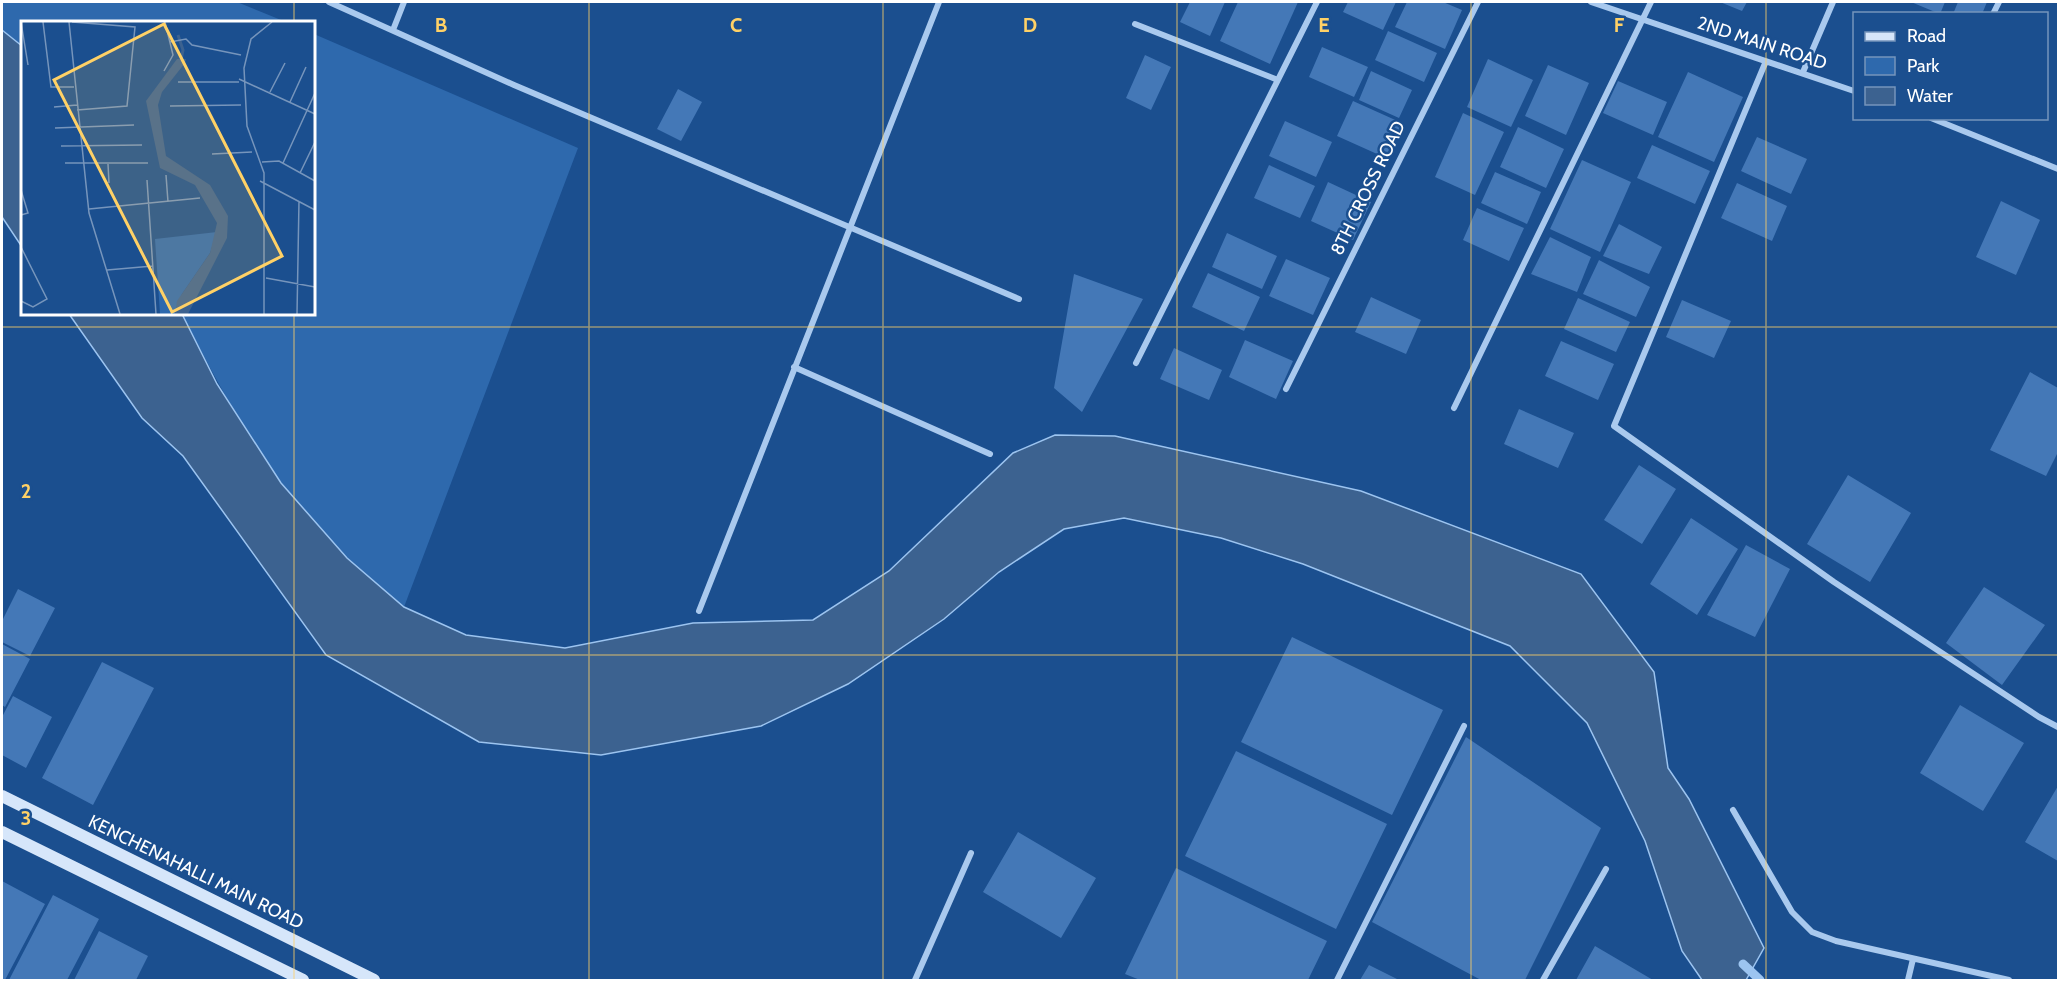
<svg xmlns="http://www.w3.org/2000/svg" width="2060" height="982" viewBox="0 0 2060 982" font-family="Cabin,sans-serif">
	<rect width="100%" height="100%" fill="#1b4f8f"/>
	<!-- green -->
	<path fill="#2e69ad" d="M2 2H237L286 22H22V46L2 30Z
		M314 34 578 148 404 607C386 591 366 576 348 559 276 491 226 401 182 314H314Z"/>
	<!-- water -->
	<path fill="#3c6290" stroke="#9cc4f0" stroke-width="1.5" d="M2 30 22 46V247L2 217Z
		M69 314H182L217 384 281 483 347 558 404 607 466 635 565 648 693 623 813 620 889 571 1013 453 1055 435 1115 436 1361 491 1581 574 1654 672 1668 768 1689 799 1764 948 1746 980H1702L1682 951 1645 841 1587 723 1510 646 1303 564 1221 538 1124 518 1064 529 999 572 944 619 848 684 761 726 601 755 479 742 326 655 183 456 142 418Z"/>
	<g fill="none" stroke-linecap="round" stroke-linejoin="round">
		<!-- stream -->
		<path stroke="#9cc4f0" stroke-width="9" d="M1743 964 1760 980"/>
	</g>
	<!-- building -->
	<path fill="#4478b7" d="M1190 2H1225L1210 36 1180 22Z
		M1238 2H1298L1270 64 1220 41Z
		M1348 2H1396L1383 30 1343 12Z
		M1407 2H1443L1462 10 1445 49 1395 27Z
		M1720 2H1747L1742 11Z
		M1911 2H1945L1940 14Z
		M1958 2H1987L1982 14H1953Z
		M1388 31 1437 53 1424 82 1375 60Z
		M1322 47 1368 67 1354 97 1309 77Z
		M1145 55 1171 67 1151 110 1126 98Z
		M1488 59 1533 80 1511 127 1467 107Z
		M1548 65 1589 83 1566 135 1525 116Z
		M1371 71 1412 90 1399 118 1359 100Z
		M1688 72 1743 97 1714 162 1658 137Z
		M1618 81 1667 102 1653 135 1603 113Z
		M678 89 702 102 681 141 657 129Z
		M1353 101 1402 123 1386 158 1337 136Z
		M1463 113 1504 132 1475 195 1435 177Z
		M1285 121 1332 142 1316 177 1269 156Z
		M1518 127 1564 149 1546 188 1500 167Z
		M1757 137 1807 159 1791 194 1741 171Z
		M1652 145 1710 171 1695 204 1637 178Z
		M1582 160 1631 182 1600 252 1550 229Z
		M1269 165 1315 186 1300 218 1254 198Z
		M1495 172 1541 192 1527 224 1481 203Z
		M1328 182 1371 202 1353 240 1311 221Z
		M1737 183 1787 206 1772 241 1721 218Z
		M2001 201 2040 220 2016 275 1976 257Z
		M1477 208 1524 228 1509 261 1463 240Z
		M1619 224 1662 247 1649 274 1603 256Z
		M1227 233 1277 256 1262 289 1212 267Z
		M1550 237 1591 257 1577 292 1531 274Z
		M1286 259 1330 278 1313 315 1269 296Z
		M1599 260 1650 287 1636 317 1583 294Z
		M1208 273 1260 297 1244 331 1192 307Z
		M1074 274 1143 299 1082 412 1054 388Z
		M1371 297 1421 320 1406 354 1355 332Z
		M1578 298 1630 322 1616 352 1564 329Z
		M1682 300 1731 321 1714 358 1666 337Z
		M1245 340 1293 361 1276 399 1229 377Z
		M1561 341 1614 364 1598 400 1545 376Z
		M1174 348 1222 370 1209 400 1160 379Z
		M2030 372 2058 388V452L2046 476 1990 450Z
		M1519 409 1574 433 1558 468 1504 444Z
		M1639 465 1676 489 1642 544 1604 520Z
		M1848 475 1911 513 1870 582 1807 544Z
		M1691 518 1738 549 1697 615 1650 584Z
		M1746 545 1790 569 1755 637 1707 615Z
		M1984 587 2045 625 2002 685 1946 643Z
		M18 589 55 608 30 656 2 642V621Z
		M1292 637 1443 710 1392 815 1241 742Z
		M2 644 30 659 5 707 2 705Z
		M102 662 154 688 93 805 42 778Z
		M13 696 52 717 26 768 2 755V717Z
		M1960 705 2024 743 1983 811 1920 773Z
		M1466 737 1601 828 1525 980H1481L1372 922Z
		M1236 751 1387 824 1336 929 1185 856Z
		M2058 786V861L2025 842Z
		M1018 832 1096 878 1061 938 983 892Z
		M1176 868 1327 941 1308 980H1140L1125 974Z
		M2 881 45 904 5 980H2Z
		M53 895 99 919 67 980H9Z
		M99 931 148 956 136 980H74Z
		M1595 946 1653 980H1576Z
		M1369 965 1399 980H1360Z"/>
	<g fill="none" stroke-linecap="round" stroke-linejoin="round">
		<!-- minor -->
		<path stroke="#a9c9ee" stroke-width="6" d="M329 2 514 85 1019 299
			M1591 2 1854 91
			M1993 14 1999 2
			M1135 24 1278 80
			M393 30 404 2
			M1766 61 1614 426 1834 582 2039 717 2058 727
			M1803 72 1833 2
			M1931 118 2058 169
			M1136 363 1317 2
			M794 367 990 454
			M1286 389 1478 2
			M1454 408 1651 2
			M699 611 939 2
			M1733 810 1792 912 1812 932 1836 941 2009 980
			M915 980 971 853
			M1337 980 1464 726
			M1543 980 1606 869
			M1908 980 1913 959"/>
		<!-- secondary -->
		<path stroke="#d6e6fa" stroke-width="12" d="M2 796 374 980
			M2 832 303 980"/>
	</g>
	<!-- grid -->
	<path fill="none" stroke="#ffd166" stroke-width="1.5" stroke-opacity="0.55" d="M294 2V22M589 2V980M883 2V980M1177 2V980M1471 2V980M1766 2V980M294 314V980M2 327H2058M2 655H2058"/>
	<g text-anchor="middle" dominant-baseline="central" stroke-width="5" stroke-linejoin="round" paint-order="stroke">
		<!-- street labels -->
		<g font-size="18" fill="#fff" stroke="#1b4f8f">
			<text transform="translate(1762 43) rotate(18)">2ND MAIN ROAD</text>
			<text transform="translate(1368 188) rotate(-64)">8TH CROSS ROAD</text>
			<text transform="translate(196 872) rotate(26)">KENCHENAHALLI MAIN ROAD</text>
		</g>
	</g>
	<!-- overview -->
	<g transform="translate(21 21)">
		<rect width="294" height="294" fill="#1b4f8f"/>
		<path d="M196 211 189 232 161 273 154 293H139L134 218Z" fill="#2e69ad"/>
		<path d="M156 38H165L164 42 141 71 137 84 145 135 189 164 207 195 206 217 167 293H154L156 280 189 232 196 202 174 164 139 147 125 80Z" fill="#3c6290"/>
		<path fill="none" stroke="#3c6290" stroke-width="3" d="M157 14 162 29 160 39"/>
		<path fill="none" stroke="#7695bc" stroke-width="1.5" d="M0 1 7 44M22 1 30 66H53M48 1 68 192 99 293M51 1 114 6 106 85 56 89M149 21 165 18 171 24 220 34M143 50 152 34 144 1M218 58 294 93M157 61H218M249 71 264 42M269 81 285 46M149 85 220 84M33 86 56 84M34 107 113 104M40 125 121 124M191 133 231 131M241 141 258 140 294 160M44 142H127M262 142 294 72M87 143 88 162M279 152 294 121M145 154 147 181M126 159 135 293M239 160 294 189M0 169 7 192 0 194M68 188 179 177M0 226 26 278 12 286 0 280M86 249 132 245M245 257 294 266M243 293V152L226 105 223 47 230 18 251 1M276 293 278 180"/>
		<path fill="#ffd166" fill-opacity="0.15" stroke="#ffd166" stroke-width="3" d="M143 3 261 235 151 291 33 59Z"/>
		<rect width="294" height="294" fill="none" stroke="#fff" stroke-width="3"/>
	</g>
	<g font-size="20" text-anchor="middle" font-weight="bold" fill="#ffd166" stroke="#1b4f8f" stroke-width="5" stroke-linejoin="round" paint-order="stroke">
		<text x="441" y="32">B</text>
		<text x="736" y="32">C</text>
		<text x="1030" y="32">D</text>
		<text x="1324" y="32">E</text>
		<text x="1619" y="32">F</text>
		<text x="26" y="498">2</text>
		<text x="26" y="825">3</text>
	</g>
	<!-- border -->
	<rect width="2060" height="982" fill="none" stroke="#ffffff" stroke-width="6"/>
	<!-- legend -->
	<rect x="1853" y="12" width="195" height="108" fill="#1b4f8f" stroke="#7695bc" stroke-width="1.5"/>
	<rect x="1865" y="32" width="30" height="9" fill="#d6e6fa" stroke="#7695bc" stroke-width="1.5"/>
	<text x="1907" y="42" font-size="18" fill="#ffffff">Road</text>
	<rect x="1865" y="57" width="30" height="18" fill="#2e69ad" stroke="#7695bc" stroke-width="1.5"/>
	<text x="1907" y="72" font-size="18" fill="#ffffff">Park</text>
	<rect x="1865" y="87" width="30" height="18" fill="#3c6290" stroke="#7695bc" stroke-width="1.5"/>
	<text x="1907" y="102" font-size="18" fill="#ffffff">Water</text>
</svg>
